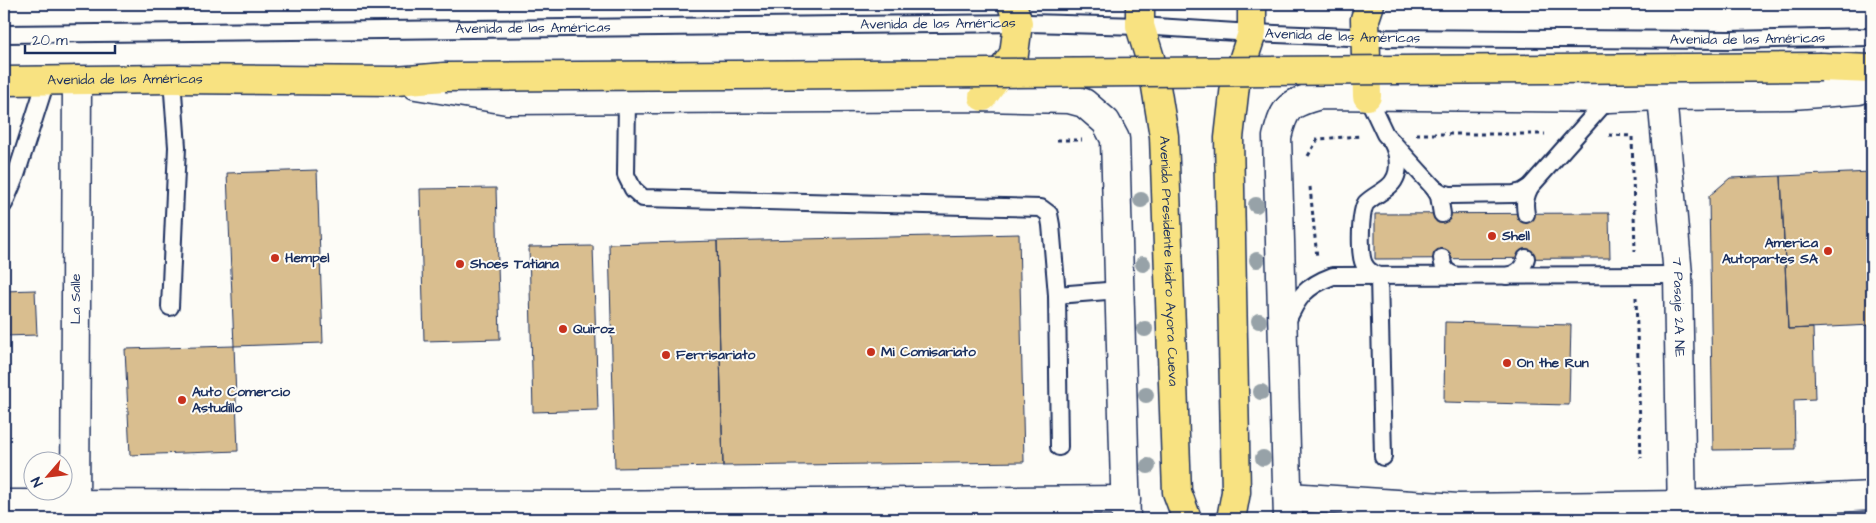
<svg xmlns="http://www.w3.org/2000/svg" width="1876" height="523" viewBox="0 0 1876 523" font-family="'Architects Daughter',sans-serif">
	<rect width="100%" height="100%" fill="#fdfcf7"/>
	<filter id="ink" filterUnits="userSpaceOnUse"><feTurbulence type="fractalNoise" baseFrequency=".02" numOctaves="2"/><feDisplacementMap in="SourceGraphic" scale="10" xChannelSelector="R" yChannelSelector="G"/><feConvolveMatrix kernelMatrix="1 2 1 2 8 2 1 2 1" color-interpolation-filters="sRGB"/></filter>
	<g filter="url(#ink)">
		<!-- building -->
		<path fill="#d9be8f" stroke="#1b2f5e" d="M317 170 323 343 234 346 227 173Z
			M1872 172V325L1788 329 1781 176Z
			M1781 176 1788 329 1813 328 1815 399 1794 400 1795 449 1713 450 1709 196 1730 178Z
			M496 188 500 339 424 341 420 189Z
			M1609 213 1610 258 1375 259V214Z
			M1019 234 1024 462 723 466 717 241Z
			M717 241 723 466 615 468 609 244Z
			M593 246 598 410 533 412 529 247Z
			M35 290 37 335 4 336V291Z
			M1445 322 1571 325 1569 405 1444 402Z
			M234 346 238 451 130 455 125 349Z"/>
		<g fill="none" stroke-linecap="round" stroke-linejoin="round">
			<!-- lane casing -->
			<g stroke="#1b2f5e" stroke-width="20">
				<g id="lane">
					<path id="s1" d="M4 34 1028 23 1140 26 1252 33 1374 38 1730 40 1872 37"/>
					<path d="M1367 96 1385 134 1434 188 1442 193 1450 195 1514 194 1522 192 1530 187 1609 98"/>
					<path d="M627 99 626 175 633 189 643 198 1041 208 1049 214 1051 225 1057 295 1119 290"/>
					<path d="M1434 188 1439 196 1442 214"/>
					<path d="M4 204 16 175 46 81"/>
					<path d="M1526 214C1524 203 1525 197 1530 187"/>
					<path d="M1442 258C1443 269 1447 273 1457 276"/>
					<path d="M1507 276C1518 273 1523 269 1526 258"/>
					<path d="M1057 295 1059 447"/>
					<path d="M170 307 177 147 172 79"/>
					<path d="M1286 324C1297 297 1306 286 1333 276L1678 275"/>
					<path d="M1383 457 1379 276C1373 274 1367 270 1364 264 1359 254 1360 212 1366 203 1372 197 1381 193 1388 187 1402 176 1399 156 1392 142"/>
				</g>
			</g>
			<!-- street casing -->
			<g stroke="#1b2f5e" stroke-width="31">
				<g id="street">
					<path id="s2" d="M1662 96 1678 275 1682 519"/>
					<path d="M1289 497 1458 508 1683 505 1872 496"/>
					<path d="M4 504 591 505 1126 500"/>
					<path id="s3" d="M75 519 77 80"/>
				</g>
			</g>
			<!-- secondary casing -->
			<g stroke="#1b2f5e" stroke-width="31">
				<path id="secondary" d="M416 85 507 100 983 97 1069 99 1084 103 1106 122 1115 139 1126 519
					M1288 519 1277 137C1285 105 1289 104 1320 95L1609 98 1662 96 1792 95 1859 90 1872 85"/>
			</g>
			<!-- primary casing -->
			<g stroke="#1b2f5e" stroke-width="31">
				<g id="primary">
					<path id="s4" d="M1140 4V26L1153 68 1164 136 1177 492 1187 519"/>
					<path d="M1821 67 1872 69"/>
					<path id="s5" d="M4 81 172 79 396 81 445 77"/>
					<path d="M1367 96 1365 19 1370 4"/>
					<path d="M983 97 1014 54 1018 23 1012 4"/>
					<path d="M1231 519 1236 492 1229 138 1235 85 1252 33V4"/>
				</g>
			</g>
			<!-- path -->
			<path stroke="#1b2f5e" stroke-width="3" stroke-dasharray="4 4" stroke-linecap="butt" d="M1416 134H1545
				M1609 135 1632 136 1635 251
				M1057 140H1082
				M1308 156 1318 139 1360 136
				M1310 187 1317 258
				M1636 297 1641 458"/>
			<!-- lane -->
			<use href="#lane" stroke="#fdfcf7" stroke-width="16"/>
			<!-- street -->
			<use href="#street" stroke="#fdfcf7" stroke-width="28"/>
			<!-- secondary -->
			<use href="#secondary" stroke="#fdfcf7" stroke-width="28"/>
			<!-- primary -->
			<use href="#primary" stroke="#f8e281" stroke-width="28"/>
			<!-- primary-bridge casing -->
			<g stroke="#1b2f5e" stroke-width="31" stroke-linecap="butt">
				<path id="primary-bridge" d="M445 77 1821 67"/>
			</g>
			<!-- primary-bridge -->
			<use href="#primary-bridge" stroke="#f8e281" stroke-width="28"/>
		</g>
		<!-- trees -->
		<g fill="#97a2a8">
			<circle cx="1141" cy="200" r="8"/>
			<circle cx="1256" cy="205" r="8"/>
			<circle cx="1257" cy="260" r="8"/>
			<circle cx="1143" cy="264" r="8"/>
			<circle cx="1259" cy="321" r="8"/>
			<circle cx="1145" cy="329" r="8"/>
			<circle cx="1261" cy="392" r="8"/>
			<circle cx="1146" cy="395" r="8"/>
			<circle cx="1263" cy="458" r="8"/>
			<circle cx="1148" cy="466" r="8"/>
		</g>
	</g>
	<!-- markers -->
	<g fill="#c8321e" stroke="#fdfcf7" stroke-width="2">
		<circle cx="1492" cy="236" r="5"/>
		<circle cx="1828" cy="251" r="5"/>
		<circle cx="275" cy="258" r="5"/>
		<circle cx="460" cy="264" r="5"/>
		<circle cx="563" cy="329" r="5"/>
		<circle cx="871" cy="352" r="5"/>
		<circle cx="666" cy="355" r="5"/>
		<circle cx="1507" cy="363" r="5"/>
		<circle cx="182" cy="400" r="5"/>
	</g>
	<g text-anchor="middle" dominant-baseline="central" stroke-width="4" stroke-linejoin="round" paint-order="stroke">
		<!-- street labels -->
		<g font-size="14" fill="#1b2f5e" stroke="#fdfcf7">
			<text stroke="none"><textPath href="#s1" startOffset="934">Avenida de las Américas</textPath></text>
			<text stroke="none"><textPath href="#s1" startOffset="529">Avenida de las Américas</textPath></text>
			<text stroke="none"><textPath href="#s1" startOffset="1339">Avenida de las Américas</textPath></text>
			<text stroke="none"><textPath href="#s1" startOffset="1744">Avenida de las Américas</textPath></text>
			<text stroke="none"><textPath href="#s5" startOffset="121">Avenida de las Américas</textPath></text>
			<text stroke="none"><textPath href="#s4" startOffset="260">Avenida Presidente Isidro Ayora Cueva</textPath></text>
			<text stroke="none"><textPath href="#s3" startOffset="220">La Salle</textPath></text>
			<text stroke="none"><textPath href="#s2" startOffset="212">7 Pasaje 2A NE</textPath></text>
		</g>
		<!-- poi labels -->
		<g font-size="14" font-weight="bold" fill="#1b2f5e" stroke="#fdfcf7" text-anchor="start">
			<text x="1502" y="236">Shell</text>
			<text x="1818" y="243" text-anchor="end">America<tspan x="1818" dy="16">Autopartes SA</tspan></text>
			<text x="285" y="258">Hempel</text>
			<text x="470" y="264">Shoes Tatiana</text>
			<text x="573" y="329">Quiroz</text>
			<text x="881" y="352">Mi Comisariato</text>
			<text x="676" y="355">Ferrisariato</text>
			<text x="1517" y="363">On the Run</text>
			<text x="192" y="392">Auto Comercio<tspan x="192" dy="16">Astudillo</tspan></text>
		</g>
	</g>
	<!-- margin -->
	<rect width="1876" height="523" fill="none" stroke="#fdfcf7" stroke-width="20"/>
	<rect x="10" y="10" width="1856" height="503" fill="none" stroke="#1b2f5e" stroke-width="2" filter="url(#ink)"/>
	<!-- north arrow -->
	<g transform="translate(48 476) rotate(242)"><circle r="24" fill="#fdfcf7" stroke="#a3aaba"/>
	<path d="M0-4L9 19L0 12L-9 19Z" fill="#c8321e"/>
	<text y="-8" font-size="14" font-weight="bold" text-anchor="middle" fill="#1b2f5e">N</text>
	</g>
	<!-- scale -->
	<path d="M25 45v8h90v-8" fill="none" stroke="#1b2f5e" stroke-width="2.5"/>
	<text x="32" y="45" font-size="15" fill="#1b2f5e" stroke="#fdfcf7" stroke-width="4" paint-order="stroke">20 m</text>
</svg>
